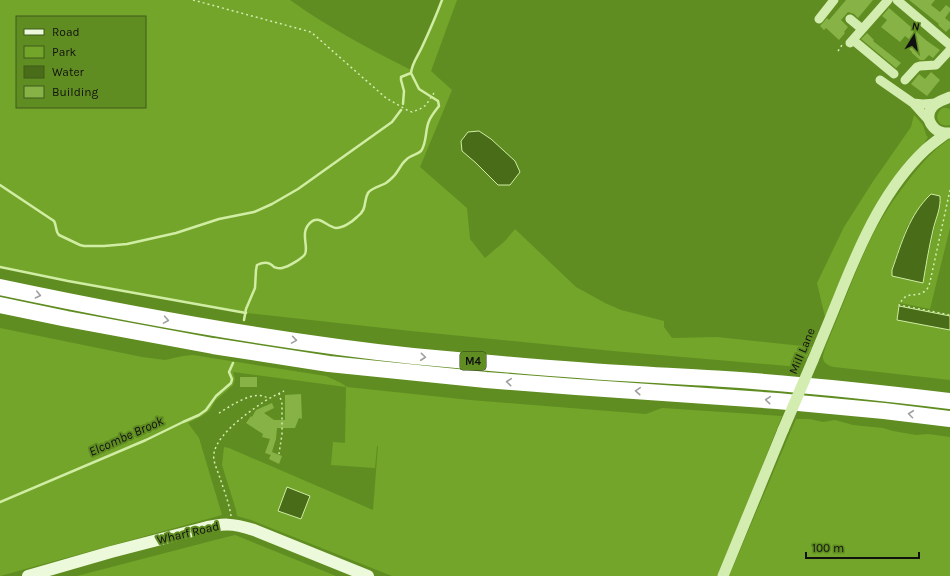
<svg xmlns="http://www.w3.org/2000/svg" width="950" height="576" viewBox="0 0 950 576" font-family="Karla,sans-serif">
	<rect width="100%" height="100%" fill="#608d21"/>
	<!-- green -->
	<path fill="#73a52b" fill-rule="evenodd" d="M0 0H290C328 27 369 49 411 70L412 65 421 49 442 0H457L431 71 452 90 420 167 467 208 470 239 485 258 505 241 515 229 576 287 605 303 621 310 664 321V327L672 338 717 337 812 347 807 357 800 367 613 351 411 331 246 313 68 281 0 266ZM17 17H145V107H17Z
		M943 108H946L950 109V125C938 128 932 115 943 108Z
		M914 115C921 122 924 125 926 135L928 137 922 147 918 152 825 317 817 283 844 227 872 183 911 127Z
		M950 139V228L930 309 900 303 897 319 950 330V380L834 367C829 366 822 363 823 356 823 354 825 350 825 348 829 338 833 329 837 319 853 280 867 239 891 204 907 182 927 153 950 139ZM924 201 941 204C933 230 928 256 923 283L892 269 907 226Z
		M0 328 142 357 165 360 183 356 193 355 326 376 341 383 347 387 470 400 646 414 662 408 782 416 718 576H392L251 520 237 516 236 510 222 465 224 447 229 448 373 510 378 446H377L375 468 331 465 333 442 345 443 346 387 233 372 235 379 233 385 215 401 210 410 202 416 188 423 199 438 222 515 0 576Z
		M796 419H810L823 422 835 420 853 425 883 428 893 431 916 435 928 434 950 437V576H729Z
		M235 535 336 576H77L215 540Z"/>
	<!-- water -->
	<path fill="#486c17" stroke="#d0eda3" d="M479 131 491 139 515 161 520 172 510 185H498L476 163 462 151 461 141 468 132Z
		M931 194 940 196C941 209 936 217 933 230 929 247 926 265 923 283L892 276V270C902 242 909 215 931 194Z
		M899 306 950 316V330L897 320Z
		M287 487 310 496 301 519 278 511Z"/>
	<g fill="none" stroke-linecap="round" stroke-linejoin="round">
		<!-- stream -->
		<path stroke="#d0eda3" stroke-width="2.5" d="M403 104 404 91 401 80V77L411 73
			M0 185 54 221C57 226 55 231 59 235L80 245 84 246H104L127 244 176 233 219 219 254 212 272 204 298 189 385 127 392 122 401 110
			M0 267 68 281 246 313
			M244 320 246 309 255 288 256 270 257 265C263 262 269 261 274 267 277 268 279 269 282 268 288 267 303 258 305 254 309 246 299 232 311 222 320 215 327 227 336 228 343 228 352 222 357 217 368 209 363 201 368 193 371 188 381 186 386 183 390 180 394 177 397 172 400 168 402 163 406 160 410 155 417 155 421 151 427 143 425 130 429 121 431 116 435 111 439 106L438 101 419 89 411 73C412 63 418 56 422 47 429 32 436 16 442 0
			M0 502 146 440 183 422 199 415 206 410 216 396 231 383 232 379 229 372 233 363"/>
	</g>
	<!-- building -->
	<path fill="#86b246" d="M846 0H873L858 18 854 14 848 12 841 20 848 27 844 32 845 33 839 40 826 28 824 30 820 26 827 18 829 20Z
		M909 0H935L931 5 940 12 946 5 950 8V11L945 18 950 22V28L946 32 938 25 939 24Z
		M889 8 927 41 940 50 933 58 929 55 924 60H920L912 53V52L909 49 914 43 905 36 900 42 881 27 887 20 882 16Z
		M867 33 874 40 873 41 901 63 896 68 861 39Z
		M931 72 940 80 927 96 911 84 919 74 925 79Z
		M240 377H257V387H240Z
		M301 394 302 419 299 418 295 428H277L276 439 271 455 265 453 270 439 262 437 263 434 246 423 251 416 252 417 256 410 272 403 274 408 264 413 274 420H285V395Z
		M272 452 282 456 279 464 269 459Z"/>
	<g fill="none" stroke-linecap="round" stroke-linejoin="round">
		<!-- path -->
		<path stroke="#d3ecaf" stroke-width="1.5" stroke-dasharray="2 3" stroke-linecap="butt" d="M193 0 311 32 386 98 407 110 412 112 420 109 426 105 434 93
			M838 51 842 45
			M950 190 930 282C929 285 928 289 925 291 915 299 907 289 899 305L950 315
			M279 393 282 404V434L279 454
			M219 413C231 406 255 388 269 399
			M231 516C229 502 223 488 219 475 217 470 215 465 214 460 210 439 246 414 262 403 269 398 276 395 284 391"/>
		<!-- minor -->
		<path stroke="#d3ecaf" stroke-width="9" d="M897 0 950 45
			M819 19 834 0
			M850 19 862 29
			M853 40 894 74
			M850 43 888 0
			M880 80 913 103 930 122
			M905 80 917 67 920 66 936 65 950 50
			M913 103 923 104 936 103"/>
		<!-- tertiary -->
		<path stroke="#d3ecaf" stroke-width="11" d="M950 97C944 100 938 101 933 106 922 119 935 135 950 133
			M813 360C823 336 833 312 843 287 863 238 886 187 925 150 932 144 940 138 947 133
			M723 576 783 430"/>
		<!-- secondary -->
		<path stroke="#ecf9db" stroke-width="12" d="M28 576 111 552 200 529C223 523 232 523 254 530L368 576"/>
		<!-- motorway -->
		<path stroke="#fff" stroke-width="16" d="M0 287C137 316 274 341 413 356 488 363 563 370 638 374 667 376 696 377 725 379 800 384 875 392 950 401
			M0 305 67 319 213 346 329 364 486 380 576 387 777 401 884 411 950 419"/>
		<!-- tertiary-bridge -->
		<path stroke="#d3ecaf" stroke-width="11" d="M783 430 813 360"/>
	</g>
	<!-- one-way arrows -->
	<defs><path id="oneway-chevron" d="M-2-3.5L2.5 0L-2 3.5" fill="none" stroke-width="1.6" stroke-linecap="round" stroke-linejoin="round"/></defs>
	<g stroke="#a0a0a0">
		<use href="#oneway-chevron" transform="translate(38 295) rotate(12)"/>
		<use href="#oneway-chevron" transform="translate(166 320) rotate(10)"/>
		<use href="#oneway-chevron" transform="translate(294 340) rotate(9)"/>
		<use href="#oneway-chevron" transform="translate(423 357) rotate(6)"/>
		<use href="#oneway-chevron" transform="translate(509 382) rotate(-175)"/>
		<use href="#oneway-chevron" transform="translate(638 391) rotate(-176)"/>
		<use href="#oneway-chevron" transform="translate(768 400) rotate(-175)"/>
		<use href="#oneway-chevron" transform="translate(911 414) rotate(-173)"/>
	</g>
	<g text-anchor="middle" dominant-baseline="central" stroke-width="4" stroke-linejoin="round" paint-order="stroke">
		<!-- shield labels -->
		<rect fill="#608d21" stroke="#293616" stroke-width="1" x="460" y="352" width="26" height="18" rx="3"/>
		<g font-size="11" font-weight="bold" fill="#111">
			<text x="473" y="361">M4</text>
		</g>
		<!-- street labels -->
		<g font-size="12" fill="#111" stroke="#608d21">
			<text transform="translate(802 351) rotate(-67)">Mill Lane</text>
			<text transform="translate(188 533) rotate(-13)">Wharf Road</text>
		</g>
		<!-- water labels -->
		<g font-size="13" font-style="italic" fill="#111" stroke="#608d21">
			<text transform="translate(126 436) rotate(-24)">Elcombe Brook</text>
		</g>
	</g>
	<!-- legend -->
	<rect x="16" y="16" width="130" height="92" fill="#608d21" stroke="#405b1b"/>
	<rect x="24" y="29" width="20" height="6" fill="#ecf9db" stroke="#405b1b"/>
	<text x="52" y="36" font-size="12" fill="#111111">Road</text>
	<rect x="24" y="46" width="20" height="12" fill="#73a52b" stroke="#405b1b"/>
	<text x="52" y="56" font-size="12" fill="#111111">Park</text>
	<rect x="24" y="66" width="20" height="12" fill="#486c17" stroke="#405b1b"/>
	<text x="52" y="76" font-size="12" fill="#111111">Water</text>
	<rect x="24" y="86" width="20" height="12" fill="#86b246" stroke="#405b1b"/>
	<text x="52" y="96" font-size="12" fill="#111111">Building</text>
	<!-- north arrow -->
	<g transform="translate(914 36) rotate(11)" stroke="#608d21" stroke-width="3" paint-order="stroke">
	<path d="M0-3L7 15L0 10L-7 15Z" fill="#111111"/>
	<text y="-6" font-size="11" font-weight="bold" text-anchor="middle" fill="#111111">N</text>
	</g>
	<!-- scale -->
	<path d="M806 552v6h113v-6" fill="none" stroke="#111111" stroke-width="2"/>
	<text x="812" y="552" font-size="12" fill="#111111" stroke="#608d21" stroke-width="3" paint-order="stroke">100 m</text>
</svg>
